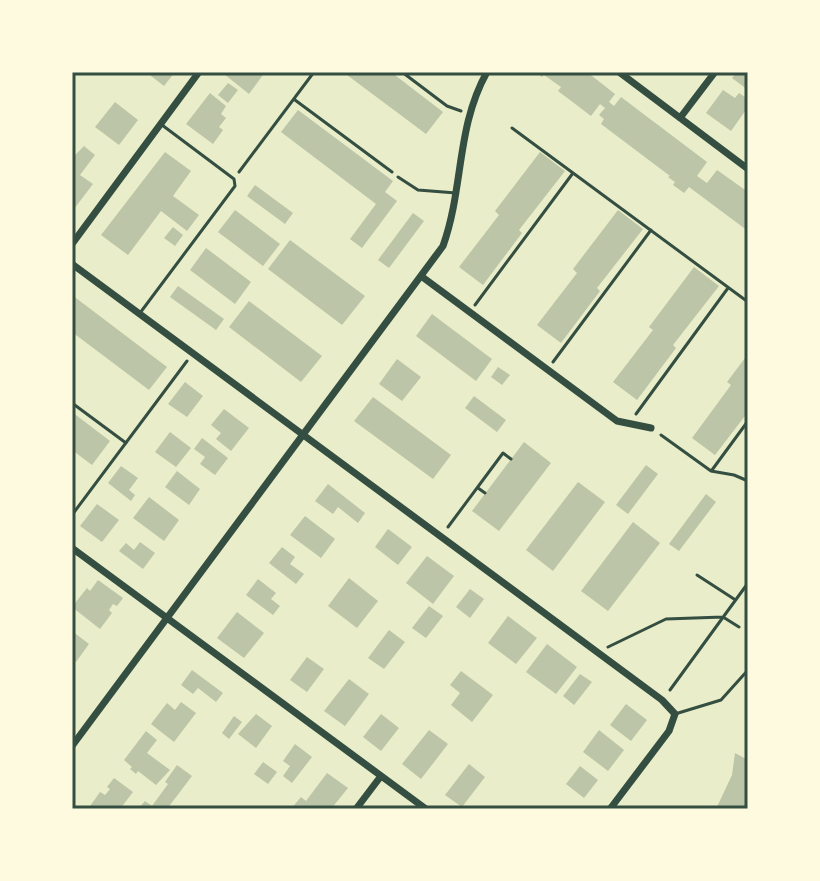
<svg xmlns="http://www.w3.org/2000/svg" width="820" height="881" viewBox="0 0 820 881" font-family="Rubik,sans-serif">
	<rect width="100%" height="100%" fill="#e9edc9"/>
	<!-- building -->
	<path fill="#bcc5a7" d="M146 72H175L164 86Z
		M226 72H265L249 94 224 74Z
		M343 72H391L443 112 426 134Z
		M535 72H587L615 94 609 102 614 106 621 97 707 162 697 176 707 183 717 170 748 192V231L689 187 684 193 673 185 675 182 668 177 670 176 601 124 604 119 599 115 605 108 600 104 591 116 558 91 561 87 544 75 542 77Z
		M737 72H748V90L732 78Z
		M228 83 238 90 228 103 218 95Z
		M723 90 735 98 739 93 748 99V107L731 131 706 113Z
		M210 93 226 106 221 114 226 118 219 127 223 130 213 144 186 124Z
		M115 102 138 120 119 145 95 127Z
		M298 110 393 181 385 192 397 201 362 248 350 239 376 204 281 132Z
		M84 146 95 155 80 175 93 184 74 209 72 208V158Z
		M165 152 191 171 173 196 199 215 187 231 161 211 128 255 101 235Z
		M540 152 565 171 519 230 522 233 483 285 459 267 499 215 495 211Z
		M255 185 293 213 285 224 247 196Z
		M235 210 280 244 263 266 218 232Z
		M618 210 643 229 597 288 600 291 561 343 537 325 577 273 573 269Z
		M413 213 424 221 389 268 378 260Z
		M173 227 183 235 175 246 164 238Z
		M290 240 365 296 342 325 268 269Z
		M206 248 251 282 235 304 190 270Z
		M694 267 719 286 673 345 676 348 637 400 613 382 653 330 649 327Z
		M178 286 224 319 216 330 170 297Z
		M72 295 167 367 149 390 72 332Z
		M249 301 322 356 301 382 229 327Z
		M432 314 492 359 476 381 416 336Z
		M748 354V412L715 455 692 438 731 385 727 382Z
		M397 359 421 377 402 401 379 384Z
		M498 367 510 375 502 385 491 377Z
		M185 382 203 396 187 417 168 404Z
		M474 396 506 420 497 432 465 408Z
		M373 397 451 455 433 479 354 421Z
		M224 409 249 428 231 451 216 439 221 433 211 425Z
		M72 412 110 441 92 465 72 450Z
		M170 432 191 448 176 467 155 452Z
		M202 438 228 458 215 475 200 464 205 457 194 449Z
		M524 442 551 463 499 531 472 511Z
		M646 465 658 474 628 514 616 505Z
		M121 466 138 478 129 490 135 495 131 501 108 483Z
		M177 471 200 489 189 505 165 487Z
		M578 482 605 502 553 571 526 550Z
		M328 484 365 513 358 523 338 507 333 514 315 501Z
		M706 494 716 502 679 551 669 544Z
		M149 497 179 520 164 541 133 518Z
		M97 504 119 520 102 542 80 526Z
		M305 516 335 539 321 558 290 535Z
		M633 522 660 543 608 611 581 591Z
		M388 529 412 547 398 565 375 547Z
		M140 542 155 553 143 569 119 551 126 543 134 550Z
		M282 547 295 557 290 564 304 574 296 584 269 563Z
		M427 556 454 576 433 604 406 583Z
		M349 578 378 601 357 628 328 606Z
		M258 579 276 593 271 599 280 606 273 615 246 595Z
		M98 580 123 598 117 606 113 604 109 610 112 613 100 629 72 607 87 588 90 591Z
		M470 589 484 599 470 618 456 607Z
		M429 606 443 616 426 638 412 628Z
		M237 612 264 633 244 658 217 638Z
		M508 616 537 638 516 664 488 643Z
		M389 630 405 642 384 669 368 658Z
		M72 631 89 644 76 662 72 659Z
		M547 644 577 667 556 694 526 672Z
		M307 657 324 669 307 692 290 680Z
		M192 670 223 693 216 702 198 688 193 694 181 685Z
		M461 671 493 695 472 722 451 705 460 693 450 685Z
		M580 674 592 682 574 705 563 696Z
		M349 679 369 694 345 726 324 711Z
		M181 702 196 713 174 742 151 724 167 703 175 710Z
		M626 704 647 720 631 741 610 725Z
		M256 714 272 726 256 748 238 734Z
		M381 714 399 728 381 751 363 737Z
		M234 716 242 722 229 739 222 733Z
		M429 730 448 744 421 779 402 764Z
		M599 730 624 750 608 771 583 752Z
		M146 731 157 740 147 753 170 770 156 785 138 771 136 774 130 769 132 767 124 760Z
		M295 744 312 757 292 783 283 776 290 766 283 761Z
		M735 753 748 760V809H716L732 775Z
		M263 762 277 772 268 784 254 774Z
		M469 764 485 777 462 807 445 795Z
		M177 765 192 776 167 809H138L145 801 152 806 168 784 165 782Z
		M580 766 598 780 584 798 566 784Z
		M327 773 348 788 331 809 314 807 312 809H291L301 797 306 801Z
		M114 778 133 792 120 809H88L100 792 105 795 110 789 107 787Z"/>
	<g fill="none" stroke-linecap="round" stroke-linejoin="round">
		<!-- path -->
		<path stroke="#344e41" stroke-width="3" d="M402 72 447 106 461 111
			M295 100 392 172
			M512 128 748 302
			M239 172 314 72
			M475 305 573 173
			M553 362 651 230
			M72 403 126 443
			M636 414 728 288
			M661 435 711 471 734 475 748 481
			M712 470 748 421
			M478 488 485 493
			M72 515 187 361
			M448 527 503 453 511 459
			M697 575 734 599
			M608 647 666 619 723 617 739 627
			M670 690 748 583"/>
		<!-- service -->
		<path stroke="#344e41" stroke-width="3" d="M398 177 418 190 456 193
			M140 313 235 186 234 179 162 125
			M675 714 721 700 748 670"/>
		<!-- minor -->
		<path stroke="#344e41" stroke-width="7" d="M619 72 748 169
			M680 118 715 72
			M72 244 199 72
			M72 264 662 700 675 714 669 731 610 809
			M421 276 617 421 651 428
			M72 548 426 809
			M72 746 443 246C464 187 456 127 487 72
			M356 809 381 776"/>
	</g>
	<!-- border -->
	<rect width="820" height="881" fill="none" stroke="#fefae0" stroke-width="148"/>
	<rect x="74" y="74" width="672" height="733" fill="none" stroke="#344e41" stroke-width="3"/>
</svg>
